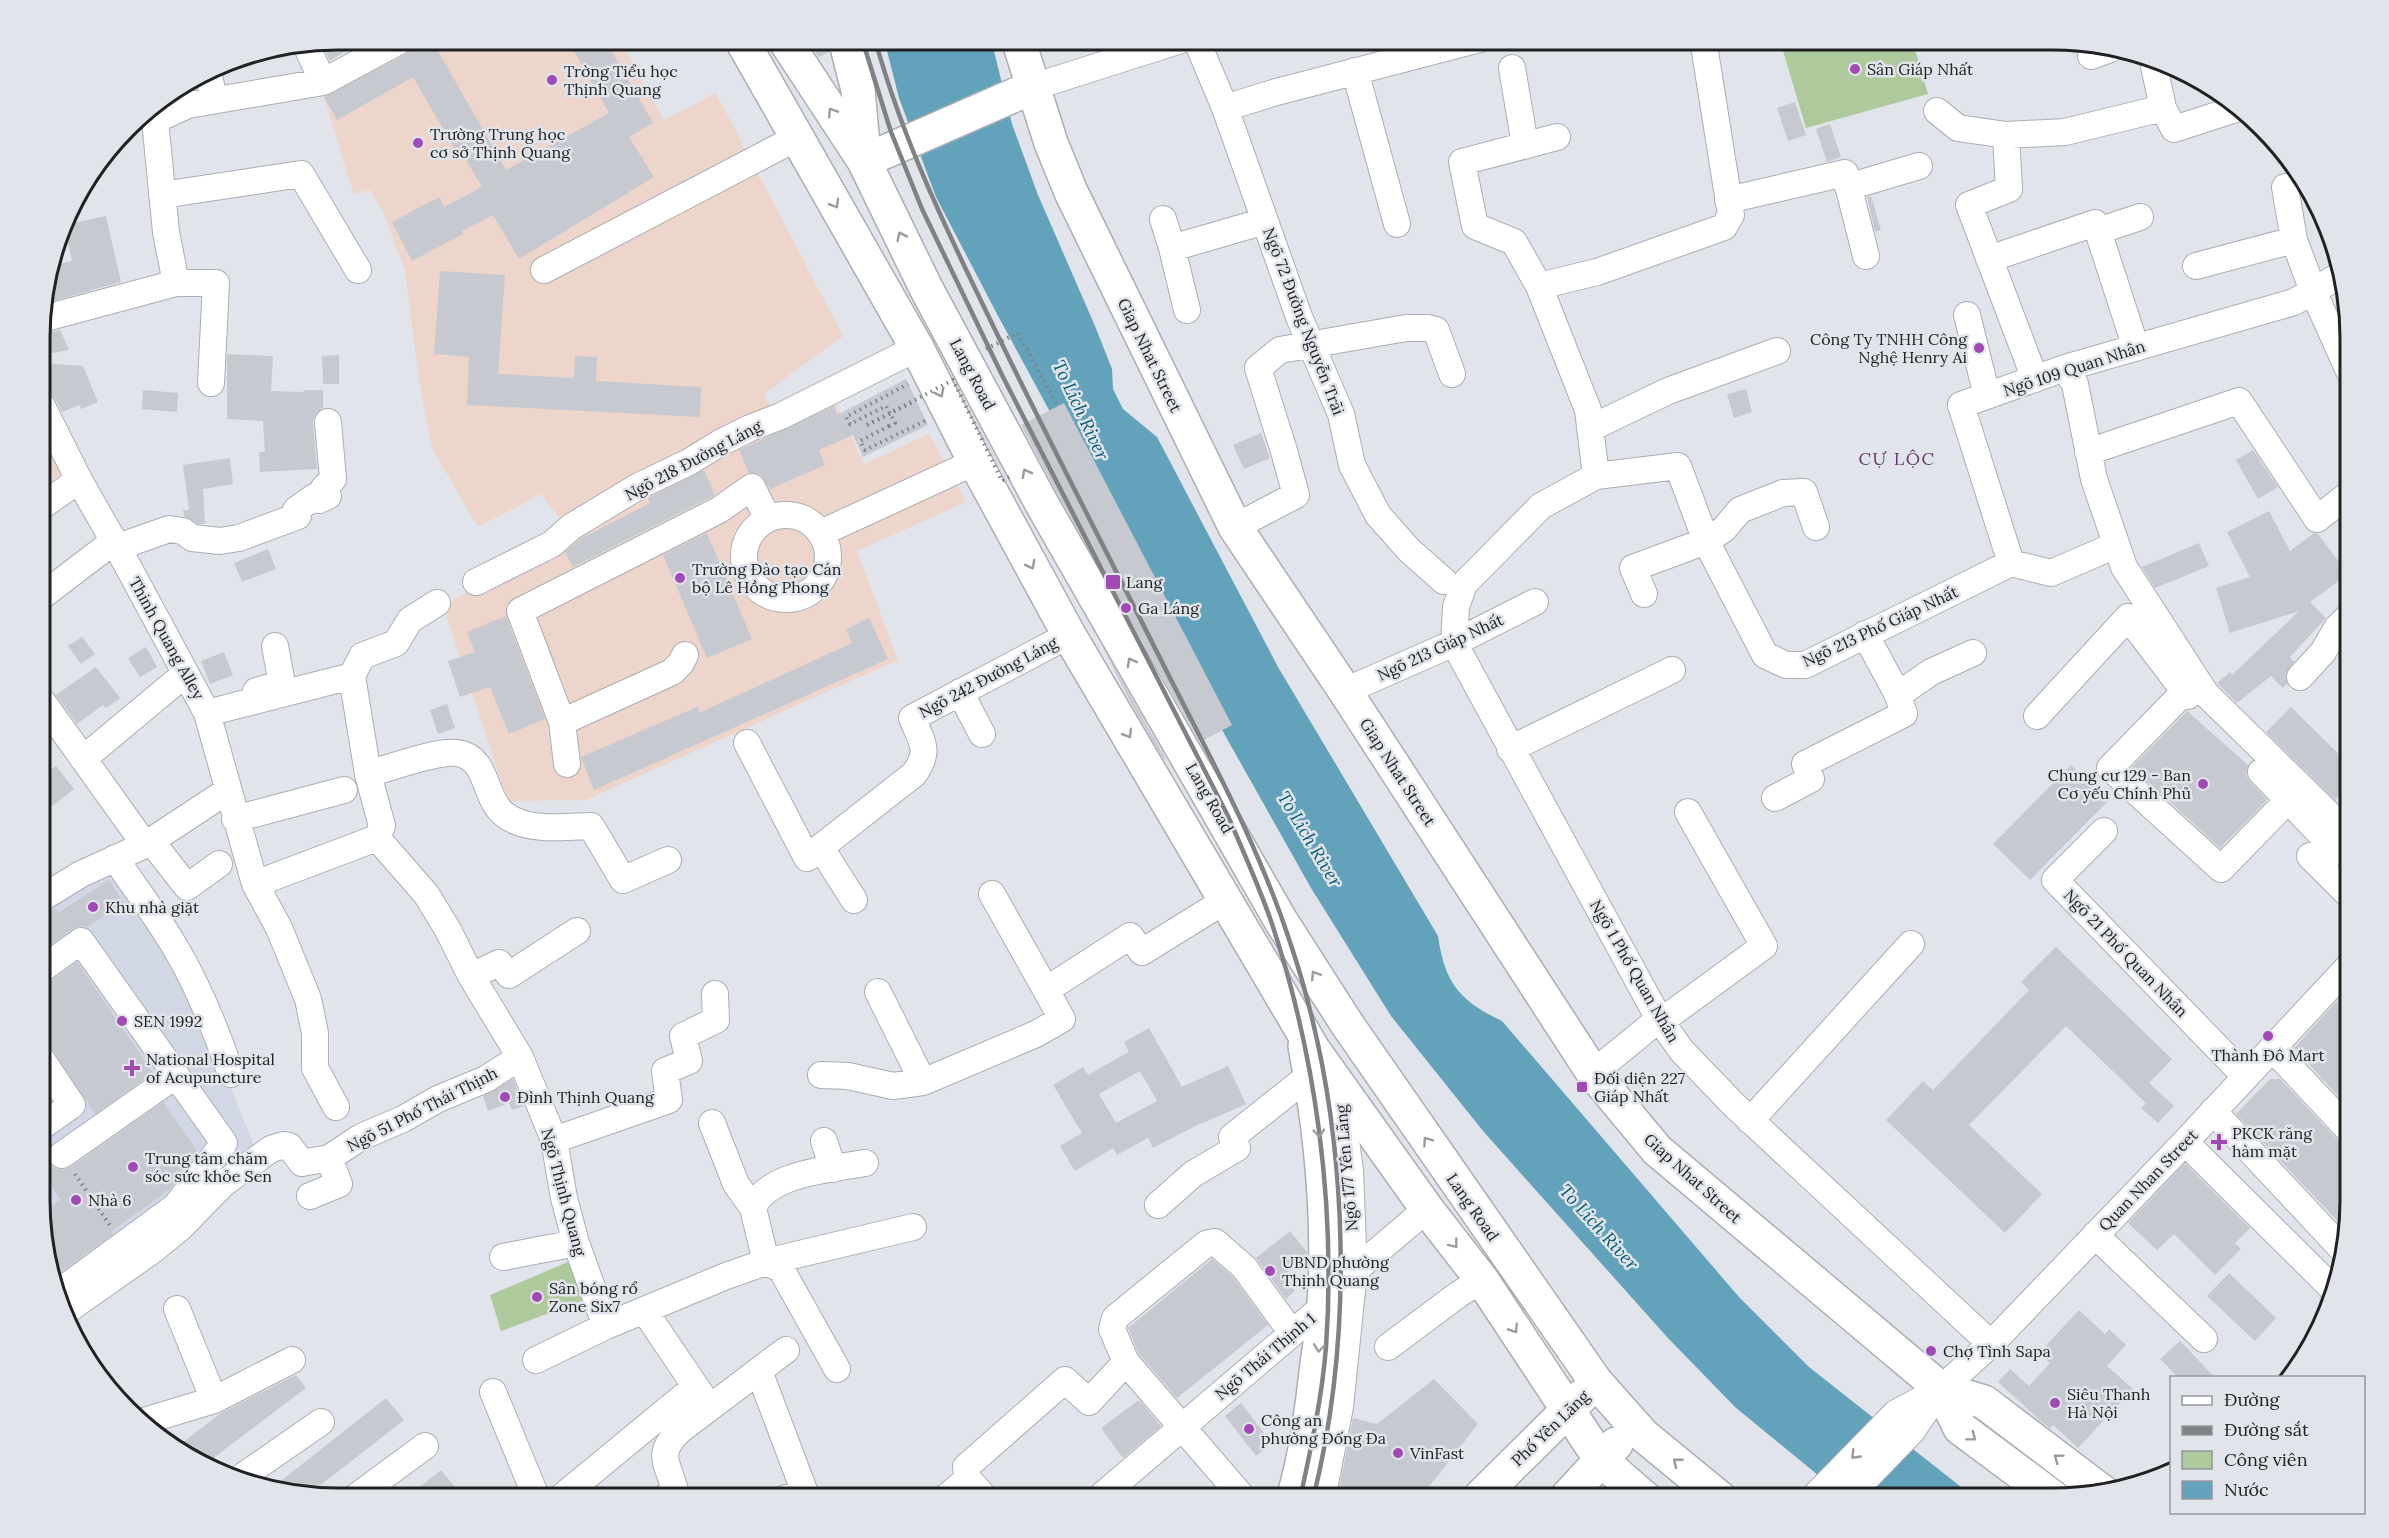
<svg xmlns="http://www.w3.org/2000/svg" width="2389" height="1538" viewBox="0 0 2389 1538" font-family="Lora,serif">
	<rect width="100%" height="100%" fill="#e1e4ea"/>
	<!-- built -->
	<path fill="#d1d7e4" d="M111 871 190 987 255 1148 64 1305 42 1239V913Z"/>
	<!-- education -->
	<path fill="#edd5cb" d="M412 39H619L664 120 716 93 843 336 764 394 776 415 566 527 541 494 478 527 432 448 419 380 405 270 383 211 370 190 354 194 321 89Z
		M833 397 864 464 929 434 966 502 857 551 898 660 586 800 508 801 443 606 586 526Z
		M42 430 62 473 42 489Z"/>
	<!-- green -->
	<path fill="#aeca9d" d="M1796 39H1912L1928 94 1806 128 1781 44Z
		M568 1262 584 1300 501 1331 490 1295Z"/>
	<!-- water -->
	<path fill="#63a2bb" d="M884 39H991L1012 124 1038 195 1095 326 1112 369 1113 389 1123 409 1157 437 1278 667 1438 936C1445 984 1460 1001 1502 1021L1739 1297 1809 1367 1975 1498H1846L1735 1407 1667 1337 1483 1131 1391 1016 1311 888 1226 737 997 314 936 197 899 98Z"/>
	<!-- building -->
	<path fill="#c6c9cf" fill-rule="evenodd" d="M365 39 330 61 321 42 337 39Z
		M424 39H431L506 170 609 113 567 39H605L653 123 629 137 654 177 519 259 493 215 462 231 463 234 412 261 392 222 439 197 444 207 482 187 465 158 461 160 413 77 337 120 324 97 410 52 417 43Z
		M806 39H827L829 52 819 57Z
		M1795 102 1806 135 1788 141 1777 108Z
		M1830 124 1841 157 1827 162 1816 129Z
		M1871 196 1881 230 1875 232 1867 197Z
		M106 216 121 282 42 304 51 266 72 261 64 225Z
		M440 271 505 275 498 374 574 378 575 356 597 357 596 381 701 387 700 417 467 405 469 357 434 354Z
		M60 330 69 350 42 355V334Z
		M227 354 273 356 271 391 303 392 304 390H323V408L315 415 313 423 317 469 260 472 259 452H265L263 421 227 419Z
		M339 355V384H323L322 356Z
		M42 363 83 366 98 402 81 409 79 405 62 412 55 399 48 393 42 376Z
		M906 379 928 425 863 457 853 435 819 450 825 465 770 489 760 474 749 473 739 450 834 406 837 415Z
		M958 388 1010 485 992 453Z
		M1746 389 1752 412 1734 418 1727 394Z
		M143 390 178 393 177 412 142 409Z
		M1064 403 1232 725 1200 742 1059 497 1021 425Z
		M1261 433 1270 458 1244 469 1233 445Z
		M2253 450 2278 487 2258 499 2236 460Z
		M230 458 233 484 203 489 205 524H198L184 516 183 510H189L183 465Z
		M704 470 715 495 573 567 565 552 580 539 650 503 648 498Z
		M2269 511 2290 551 2314 533 2318 534 2348 574 2310 602 2326 618 2290 657 2294 662 2286 673 2287 684 2283 688 2271 676 2237 703 2217 683 2230 672 2232 675 2299 611 2230 633 2216 588 2250 577 2227 532Z
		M707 533 752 639 707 658 663 555Z
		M2199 543 2209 566 2155 588 2142 567Z
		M268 549 276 569 242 582 234 563Z
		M506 616 545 719 509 734 490 687 460 697 448 661 475 652 467 632Z
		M869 618 888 659 594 790 581 757 697 707 699 713 852 643 846 629Z
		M82 637 95 654 81 664 68 646Z
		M1101 644 1166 759 1164 760 1133 707Z
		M146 647 157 667 140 677 128 658Z
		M224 652 233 675 210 684 201 661Z
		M96 667 120 698 106 708 103 705 77 724 56 695Z
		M447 704 455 728 438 734 430 710Z
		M2291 707 2349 764V787L2335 800 2266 732Z
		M2187 711 2248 765 2246 775 2250 782 2267 800 2220 848 2132 767Z
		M2071 765 2108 801 2030 880 1993 844Z
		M56 766 74 789 42 814V776Z
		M109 880 124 903 87 927 80 926 72 929 42 951V917L55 908 58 913Z
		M2056 947 2172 1059 2149 1083 2174 1106 2158 1123 2141 1108 2146 1103 2066 1026 1969 1125 2042 1194 2005 1233 1886 1120 1923 1081 1933 1090 2029 990 2021 982Z
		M77 962 153 1073 95 1114 54 1052 42 1037V984L51 981Z
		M2349 988V1108L2294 1048Z
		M1149 1028 1182 1087 1228 1066 1246 1104 1201 1124V1123L1153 1148 1148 1138 1117 1155 1113 1148 1075 1171 1060 1146 1082 1133 1053 1085 1083 1067 1088 1075 1129 1052 1124 1042ZM1140 1071 1157 1101 1116 1123 1099 1094Z
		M513 1079 524 1106 512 1110 509 1103 488 1111 483 1096Z
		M2270 1079H2280L2338 1140 2349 1145V1185L2341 1193 2349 1201 2347 1231 2236 1114Z
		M163 1102 198 1152 170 1189 112 1231 113 1234 54 1277 42 1239V1214L61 1200 42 1172V1141L48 1139 52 1145 47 1156 50 1164 56 1169 64 1170 71 1167Z
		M2185 1163 2250 1228 2235 1243 2241 1249 2215 1275 2174 1234 2157 1250 2128 1223Z
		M1290 1231 1307 1252V1257L1283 1276 1295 1291 1286 1299 1256 1258Z
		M1212 1259 1233 1277 1268 1325 1177 1398 1139 1354 1128 1328Z
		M2229 1273 2276 1318 2255 1341 2207 1296Z
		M2079 1310 2105 1334 2109 1329 2126 1345 2107 1366 2133 1389 2078 1448 2053 1425 2050 1428 2044 1424 1998 1382 2010 1369 2029 1386 2050 1363 2039 1353Z
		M2180 1341 2201 1363 2214 1377H2178L2160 1359Z
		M296 1375 306 1388 204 1465 173 1450 221 1413Z
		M1434 1379 1478 1424 1428 1488 1416 1499H1337L1353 1418 1377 1424Z
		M386 1398 404 1420 309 1494 272 1488Z
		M1139 1400 1161 1426 1123 1458 1101 1428Z
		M1241 1403 1272 1443 1256 1456 1225 1416Z
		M441 1470 459 1492 451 1499H405Z"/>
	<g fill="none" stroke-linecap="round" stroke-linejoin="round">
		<!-- minor casing -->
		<g stroke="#abaeb3" stroke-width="28">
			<path id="minor" d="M1196 39 1225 108 1299 317 1341 414 1352 465 1378 515 1409 550 1444 581
				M306 45 323 82
				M2091 56 2110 49
				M2152 57 2163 108 2174 129 2239 108
				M1512 68 1525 145
				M208 71 214 99
				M1355 71 1397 224
				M1033 87 1184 39
				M1225 108 1273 93 1480 39
				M1937 111 1958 128 2006 135 2065 132 2163 108
				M2006 135 2009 189 1969 205 2035 379
				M1848 187 1919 166
				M2285 187 2294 240 2313 291 2349 371
				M162 195 301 174 358 270
				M1728 200 1845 173 1866 256
				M1163 219 1172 248
				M1989 259 2095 223 2098 231
				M2196 266 2294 240
				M544 270 798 137
				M176 283 166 232 155 120 188 105 323 82 403 39
				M1539 286 1514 242 1475 226 1462 162 1557 137
				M1187 310 1172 248 1265 221
				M1967 315 1987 396
				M42 319 176 283H216L211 383
				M2136 348 2098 231 2140 217
				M2065 368 2075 384 2094 479 2124 567 2206 694 2349 834
				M42 406 79 480 125 561 207 713 255 884 279 928 308 999 315 1033V1068L336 1107
				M1591 428 1668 391 1777 351
				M2088 452 2239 401 2317 519 2349 494
				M1596 476 1588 410 1539 286 1597 272 1724 227 1731 215 1703 39
				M42 506 79 480
				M744 557a42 42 0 1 1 84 0a42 42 0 1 1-84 0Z
				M1235 527 1296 495 1284 451 1258 368 1280 350 1406 328H1428L1436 330 1452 374
				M821 533 975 462
				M118 547 169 529 183 531 192 538 220 541 239 538 298 516 296 510 314 497 319 500 328 496 324 488 333 479 328 422
				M2011 563 1961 405 2065 368 2294 302 2342 274
				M2011 563 2051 573 2116 545
				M476 582 552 544 571 527 639 486 689 462 720 443 750 428 781 416 917 348
				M1644 594 1633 568 1706 541 1724 529 1740 510 1783 493 1804 492 1816 527
				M42 596 114 541
				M352 676 362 656 396 643 410 620 437 603
				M352 676 368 774
				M2300 677 2323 652 2337 628 2349 616
				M256 691 282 684 275 646
				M1345 691 1454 643 1535 602
				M960 692 982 734
				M2184 692 2110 768 2221 869 2288 800
				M1898 695 1931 672 1973 653
				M42 701 145 845
				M207 713 352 676
				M2037 716 2128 617 2188 696
				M562 722 672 672 681 663 685 655
				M747 743 807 858 914 774C931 751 922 742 912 718L1069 635
				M1510 749 1672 670
				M83 759 185 674
				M567 764 562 722 520 611 719 510 752 487 768 519
				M2261 772 2335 849 2320 866
				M1775 798 1811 779 1805 764 1904 714 1898 695 1865 634
				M235 819 344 790
				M2104 831 2055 880 2245 1076
				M377 838 426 894 448 930 471 976 520 1057 554 1140 564 1198 576 1243 606 1326
				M377 838 382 826 368 774C390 768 437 750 457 753 489 757 483 799 505 815 528 832 565 827 591 826L623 880 668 860
				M151 841 187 887 219 864
				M821 848 854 900
				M2310 856 2349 895
				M115 858C135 888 157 916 175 947 199 987 216 1030 231 1074
				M255 884 377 838
				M992 894 1046 990
				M42 898 81 874 145 845 227 791
				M42 969 81 941 224 1143 176 1206 59 1292
				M471 976 499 963 509 975 577 931
				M878 992 923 1082
				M1660 1022 1764 946 1688 812
				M2272 1048 2349 1130
				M42 1060 72 1105 42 1126
				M1593 1073 1659 1019
				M821 1075 848 1076 893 1086 923 1082 1036 1034 1062 1019 1046 990 1130 936 1142 952 1226 900
				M2213 1111 2343 1250
				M1750 1121 1911 944
				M712 1123 736 1184 753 1208
				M554 1140 669 1100 665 1071 689 1061 683 1036 716 1020 715 994
				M824 1141 833 1169
				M2185 1142 2335 1291
				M62 1155 176 1075
				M310 1196 339 1184 329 1158
				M1158 1205 1193 1174 1237 1148 1232 1137 1310 1075
				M2095 1235 2204 1339
				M503 1257 576 1243
				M177 1309 214 1400
				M644 1310 704 1399
				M66 1311 153 1250 180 1228 223 1184 271 1149 284 1145 289 1146 302 1163 329 1158 361 1137 403 1119 438 1099 486 1079 520 1057
				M1991 1344 1734 1105 1682 1051 1659 1019 1454 643 1456 607 1464 584 1541 506 1596 476 1678 466 1706 541 1765 655 1786 665H1805L2011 563
				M1388 1347 1459 1294 1482 1280
				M536 1360 606 1326 726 1276 766 1262 913 1227
				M837 1369 781 1269 766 1262 753 1208C767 1173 832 1169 865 1163
				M759 1371 805 1493 783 1499
				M493 1392 537 1499
				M141 1422 214 1400 292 1360
				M968 1479 986 1499
				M236 1481 321 1422
				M1813 1498 1896 1413 1941 1389 1991 1344 2185 1142 2349 966
				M1847 1498 1912 1431 1939 1391
				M353 1499 425 1446
				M559 1499 695 1387
				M663 1499 675 1491C668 1462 655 1455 679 1431L786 1350
				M944 1499 968 1479 966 1467 1065 1380 1089 1402 1126 1362
				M1098 1499 1324 1306 1354 1271 1427 1209
				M1244 1499 1126 1362 1112 1329 1115 1318 1206 1244 1215 1242 1244 1267 1292 1333
				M1322 1499 1340 1407 1354 1271 1350 1171 1339 1086"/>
		</g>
		<!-- major casing -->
		<g stroke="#abaeb3" stroke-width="36">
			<path id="major" d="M741 39 917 348 975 462 1069 635 1313 1049 1427 1209 1482 1280 1601 1460 1646 1499
				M784 39 864 161 926 288 1043 506 1281 921 1347 1024 1596 1382 1643 1435 1721 1499
				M845 39 858 90 864 156
				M1018 39 1051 143 1071 192 1235 527 1345 691 1593 1073 1657 1150 1941 1389 1984 1402 2104 1493
				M864 161 1033 87
				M1941 1389 1960 1428 2054 1498
				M1293 1499C1306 1455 1312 1409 1317 1364 1320 1344 1323 1325 1324 1305 1330 1218 1321 1131 1305 1046
				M1478 1499 1582 1396
				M1565 1499 1616 1444"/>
		</g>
		<!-- path -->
		<path stroke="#7f8185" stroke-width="4" stroke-dasharray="1.5 4.5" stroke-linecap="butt" d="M986 349 1018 333 1058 407
			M890 413 886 406 850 424 846 417 908 384
			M867 425 915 401
			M889 426 860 441 865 450 925 421
			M75 1174 111 1227"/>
		<!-- minor -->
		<use href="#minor" stroke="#fff" stroke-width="26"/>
		<!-- major -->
		<use href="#major" stroke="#fff" stroke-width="33"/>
		<!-- rail -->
		<path stroke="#7f8185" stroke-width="4.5" d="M862 39 891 132 922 209 1002 375 1228 816C1243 851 1259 886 1271 921 1316 1055 1336 1206 1326 1347 1322 1398 1311 1448 1300 1499
			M875 39C904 146 953 243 1001 342 1056 455 1114 566 1170 678 1214 764 1260 850 1290 942 1348 1114 1357 1323 1313 1499"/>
		<!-- path-bridge -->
		<path stroke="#7f8185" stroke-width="4" stroke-dasharray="1.5 4.5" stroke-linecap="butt" d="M867 425 953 380 1002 481 1013 475
			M889 426 895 423 890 413"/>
	</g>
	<!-- one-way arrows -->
	<defs><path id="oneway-chevron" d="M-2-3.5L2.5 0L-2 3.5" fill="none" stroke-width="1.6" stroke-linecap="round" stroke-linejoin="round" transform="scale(1.5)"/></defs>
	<g stroke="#9b9b9c">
		<use href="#oneway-chevron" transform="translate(832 112) rotate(-123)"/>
		<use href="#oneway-chevron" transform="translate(835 204) rotate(60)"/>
		<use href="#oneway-chevron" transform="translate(901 236) rotate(-116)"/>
		<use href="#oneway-chevron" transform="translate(940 393) rotate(63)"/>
		<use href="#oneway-chevron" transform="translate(1026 473) rotate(-118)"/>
		<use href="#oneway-chevron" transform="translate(1031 565) rotate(62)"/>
		<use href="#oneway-chevron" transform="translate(1131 662) rotate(-119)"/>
		<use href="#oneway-chevron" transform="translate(1128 734) rotate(59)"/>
		<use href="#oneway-chevron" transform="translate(1315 975) rotate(-122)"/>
		<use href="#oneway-chevron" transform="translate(1319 1133) rotate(85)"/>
		<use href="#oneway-chevron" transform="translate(1427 1141) rotate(-125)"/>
		<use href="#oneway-chevron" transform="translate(1454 1244) rotate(52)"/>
		<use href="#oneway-chevron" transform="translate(1514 1329) rotate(57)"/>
		<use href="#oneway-chevron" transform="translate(1319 1348) rotate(97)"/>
		<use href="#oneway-chevron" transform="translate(1972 1437) rotate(37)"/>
		<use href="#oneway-chevron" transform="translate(1855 1455) rotate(134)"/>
		<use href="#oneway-chevron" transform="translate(2058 1458) rotate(-143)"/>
		<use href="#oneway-chevron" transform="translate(1677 1462) rotate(-141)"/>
	</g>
	<!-- markers -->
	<g fill="#a149b5" stroke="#e1e4ea" stroke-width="2">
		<circle cx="1855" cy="69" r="6"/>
		<circle cx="552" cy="80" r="6"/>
		<circle cx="418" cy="143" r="6"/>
		<circle cx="1979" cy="348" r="6"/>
		<circle cx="680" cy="578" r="6"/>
		<rect x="1105" y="574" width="16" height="16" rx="3"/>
		<circle cx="1126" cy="608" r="6"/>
		<circle cx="2203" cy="784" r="6"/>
		<circle cx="93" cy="907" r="6"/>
		<circle cx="122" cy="1021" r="6"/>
		<circle cx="2268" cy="1036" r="6"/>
		<path d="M129 1059h6v6h6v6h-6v6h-6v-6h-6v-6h6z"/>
		<rect x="1576" y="1081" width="12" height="12" rx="3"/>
		<circle cx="505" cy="1097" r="6"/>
		<path d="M2216 1133h6v6h6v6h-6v6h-6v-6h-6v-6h6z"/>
		<circle cx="133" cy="1167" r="6"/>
		<circle cx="76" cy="1200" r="6"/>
		<circle cx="1270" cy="1271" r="6"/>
		<circle cx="537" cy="1297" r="6"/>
		<circle cx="1931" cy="1351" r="6"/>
		<circle cx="2055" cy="1403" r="6"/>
		<circle cx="1249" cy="1429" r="6"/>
		<circle cx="1398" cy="1453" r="6"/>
	</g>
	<g text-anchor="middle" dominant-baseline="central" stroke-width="5" stroke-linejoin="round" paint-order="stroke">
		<!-- poi labels -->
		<g font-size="16" fill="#202123" stroke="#e1e4ea" text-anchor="start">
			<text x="1867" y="69">Sân Giáp Nhất</text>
			<text x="564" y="71">Trờng Tiểu học<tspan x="564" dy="18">Thịnh Quang</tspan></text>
			<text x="430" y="134">Trường Trung học<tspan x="430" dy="18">cơ sở Thịnh Quang</tspan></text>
			<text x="1967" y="339" text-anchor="end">Công Ty TNHH Công<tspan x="1967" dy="18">Nghệ Henry Ai</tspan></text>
			<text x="692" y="569">Trường Đào tạo Cán<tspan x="692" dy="18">bộ Lê Hồng Phong</tspan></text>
			<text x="1126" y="582">Lang</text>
			<text x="1138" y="608">Ga Láng</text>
			<text x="2191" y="775" text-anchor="end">Chung cư 129 - Ban<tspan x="2191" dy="18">Cơ yếu Chính Phủ</tspan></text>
			<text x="105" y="907">Khu nhà giặt</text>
			<text x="134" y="1021">SEN 1992</text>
			<text x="2268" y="1055" text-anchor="middle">Thành Đô Mart</text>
			<text x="146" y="1059">National Hospital<tspan x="146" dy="18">of Acupuncture</tspan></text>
			<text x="1594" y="1078">Đối diện 227<tspan x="1594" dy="18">Giáp Nhất</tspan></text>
			<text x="517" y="1097">Đình Thịnh Quang</text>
			<text x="2232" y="1133">PKCK răng<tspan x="2232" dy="18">hàm mặt</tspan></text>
			<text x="145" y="1158">Trung tâm chăm<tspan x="145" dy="18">sóc sức khỏe Sen</tspan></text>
			<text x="88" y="1200">Nhà 6</text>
			<text x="1282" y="1262">UBND phường<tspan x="1282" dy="18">Thịnh Quang</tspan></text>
			<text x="549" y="1288">Sân bóng rổ<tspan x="549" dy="18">Zone Six7</tspan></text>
			<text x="1943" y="1351">Chợ Tình Sapa</text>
			<text x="2067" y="1394">Siêu Thanh<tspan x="2067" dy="18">Hà Nội</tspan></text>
			<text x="1261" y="1420">Công an<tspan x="1261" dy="18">phường Đống Đa</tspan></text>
			<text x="1410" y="1453">VinFast</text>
		</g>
		<!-- street labels -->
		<g font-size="16" fill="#202123" stroke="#e1e4ea">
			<text transform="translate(1304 321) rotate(69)">Ngõ 72 Đường Nguyễn Trãi</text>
			<text transform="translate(1150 355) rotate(64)">Giap Nhat Street</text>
			<text transform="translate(2074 368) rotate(-18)">Ngõ 109 Quan Nhân</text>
			<text transform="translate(973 374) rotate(62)">Lang Road</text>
			<text transform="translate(693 460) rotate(-28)">Ngõ 218 Đường Láng</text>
			<text transform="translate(1880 626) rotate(-25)">Ngõ 213 Phố Giáp Nhất</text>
			<text transform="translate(167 638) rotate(61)">Thinh Quang Alley</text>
			<text transform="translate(1440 647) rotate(-25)">Ngõ 213 Giáp Nhất</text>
			<text transform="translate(988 677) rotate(-28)">Ngõ 242 Đường Láng</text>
			<text transform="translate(1398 772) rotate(57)">Giap Nhat Street</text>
			<text transform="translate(1210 798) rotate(60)">Lang Road</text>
			<text transform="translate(2126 953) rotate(46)">Ngõ 21 Phố Quan Nhân</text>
			<text transform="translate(1635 971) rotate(60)">Ngõ 1 Phố Quan Nhân</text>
			<text transform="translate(422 1109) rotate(-27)">Ngõ 51 Phố Thái Thịnh</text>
			<text transform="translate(1346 1168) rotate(-95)">Ngõ 177 Yên Lãng</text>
			<text transform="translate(1693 1178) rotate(42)">Giap Nhat Street</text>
			<text transform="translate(2148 1180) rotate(-46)">Quan Nhan Street</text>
			<text transform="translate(564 1192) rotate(75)">Ngõ Thịnh Quang</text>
			<text transform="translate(1473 1207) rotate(55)">Lang Road</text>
			<text transform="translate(1265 1356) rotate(-40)">Ngõ Thái Thịnh 1</text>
			<text transform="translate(1550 1428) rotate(-44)">Phố Yên Lãng</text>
		</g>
		<!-- water labels -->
		<g font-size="18" font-style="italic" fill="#035d77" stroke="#e1e4ea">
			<text transform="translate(1081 410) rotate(65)">To Lich River</text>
			<text transform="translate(1310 839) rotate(59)">To Lich River</text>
			<text transform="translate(1599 1227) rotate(48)">To Lich River</text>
		</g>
		<!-- neighbourhood labels -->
		<g font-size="18" letter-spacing="1.5" fill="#653a6f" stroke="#e1e4ea">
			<text x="1897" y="458">CỰ LỘC</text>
		</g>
	</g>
	<!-- crop -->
	<path d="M0 0H2389V1538H0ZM338 50H2052A288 288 0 0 1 2340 338V1200A288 288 0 0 1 2052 1488H338A288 288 0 0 1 50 1200V338A288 288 0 0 1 338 50Z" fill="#e1e4ea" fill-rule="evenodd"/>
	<path fill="none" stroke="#202123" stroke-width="3" d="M338 50H2052A288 288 0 0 1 2340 338V1200A288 288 0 0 1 2052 1488H338A288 288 0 0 1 50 1200V338A288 288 0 0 1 338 50Z"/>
	<!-- legend -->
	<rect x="2170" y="1376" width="195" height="138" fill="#e1e4ea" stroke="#94969a" stroke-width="1.5"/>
	<rect x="2182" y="1396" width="30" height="9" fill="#ffffff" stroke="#94969a" stroke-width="1.5"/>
	<text x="2224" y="1406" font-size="18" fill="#202123">Đường</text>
	<rect x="2182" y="1426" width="30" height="9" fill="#7f8185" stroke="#94969a" stroke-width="1.5"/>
	<text x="2224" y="1436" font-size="18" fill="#202123">Đường sắt</text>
	<rect x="2182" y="1451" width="30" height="18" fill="#aeca9d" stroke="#94969a" stroke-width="1.5"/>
	<text x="2224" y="1466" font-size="18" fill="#202123">Công viên</text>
	<rect x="2182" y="1481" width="30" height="18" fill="#63a2bb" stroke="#94969a" stroke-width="1.5"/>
	<text x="2224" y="1496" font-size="18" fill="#202123">Nước</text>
</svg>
